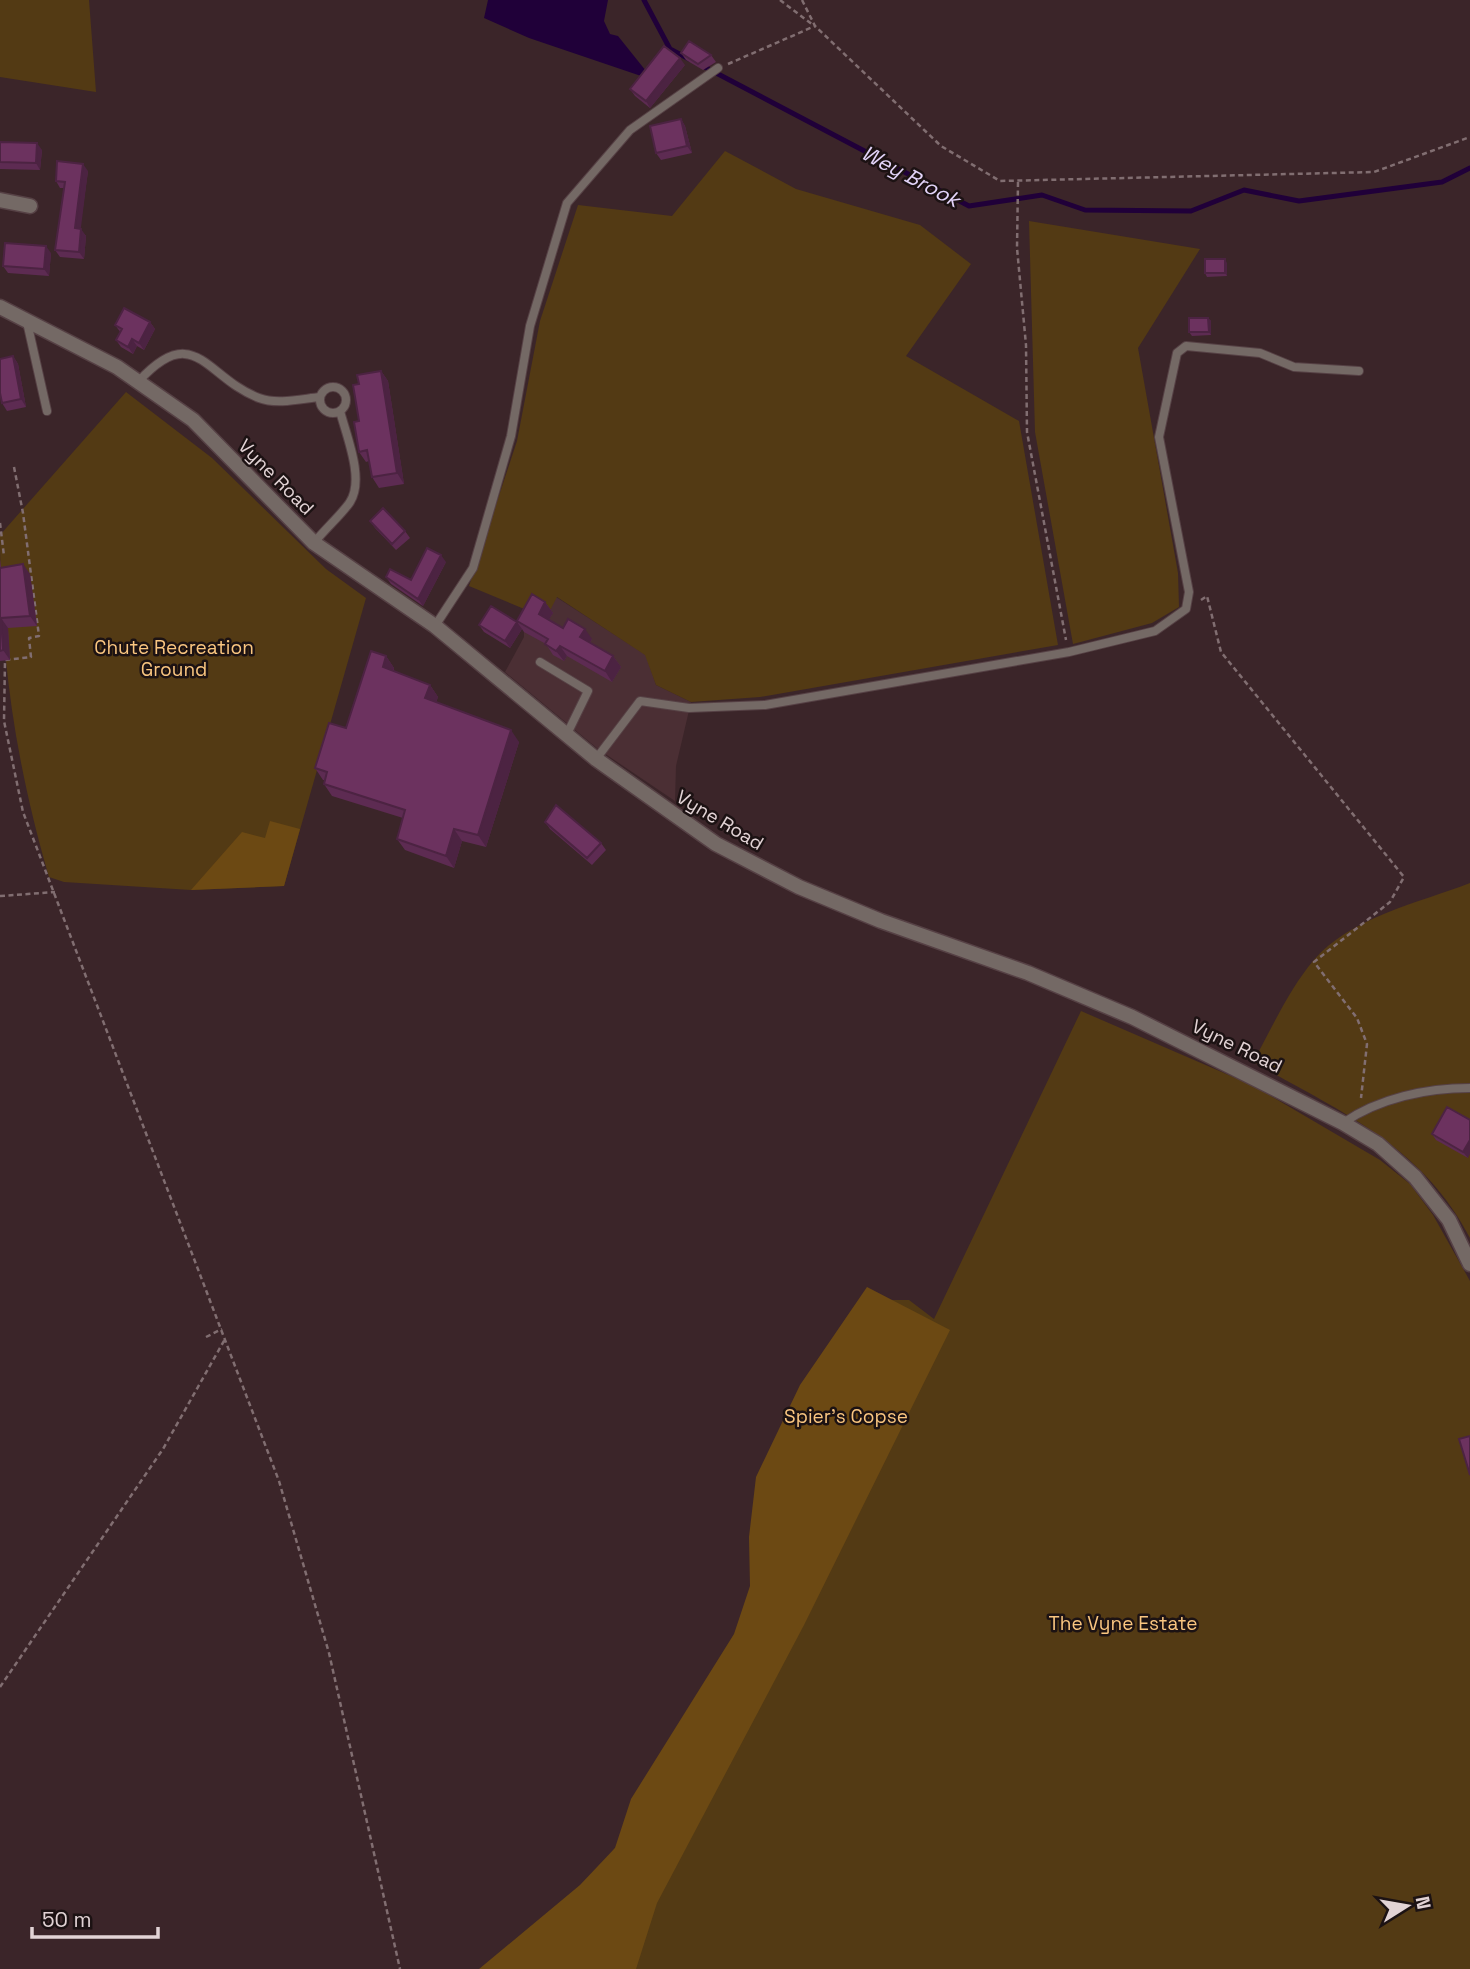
<svg xmlns="http://www.w3.org/2000/svg" width="1470" height="1969" viewBox="0 0 1470 1969" font-family="'Space Grotesk',sans-serif">
	<rect width="100%" height="100%" fill="#3b2529"/>
	<!-- built -->
	<path fill="#4b2f34" d="M556 597 646 655 656 685 691 702 676 766 675 801 598 749 505 672 524 637V623Z"/>
	<!-- green -->
	<path fill="#533a14" d="M0 0H89L96 92 0 77Z
		M725 151 796 189 920 225 971 264 906 356 1019 421 1058 645 760 697 691 702 656 685 645 655 557 597 546 618 469 586 517 441 540 321 578 205 672 216Z
		M1029 221 1200 249 1138 348 1178 573 1179 607 1152 623 1073 644 1035 432Z
		M126 392 212 458 326 569 366 598 284 886 191 890 64 882 49 877C15 760 0 657 0 535Z
		M1470 883V1238C1422 1145 1339 1111 1253 1062 1272 1028 1288 991 1313 961 1350 917 1419 903 1470 883Z
		M1081 1011 1254 1086 1380 1160 1410 1184 1433 1215 1470 1281V1969H525L675 1767 887 1300H909L934 1319Z"/>
	<!-- forest -->
	<path fill="#6c4913" d="M270 821 300 829 284 886 191 890 242 832 265 838Z
		M867 1287 950 1330 804 1625 657 1903 636 1969H479L580 1885 615 1848 631 1799 734 1634 750 1586 749 1537 756 1477 800 1385Z"/>
	<!-- water -->
	<path fill="#200039" d="M488 0H608L604 21 610 34 618 36 646 71 644 77 529 38 484 18Z"/>
	<g fill="none" stroke-linecap="round" stroke-linejoin="round">
		<!-- stream -->
		<path stroke="#200039" stroke-width="5" d="M644 0 670 49 689 59
			M701 65 969 206 1042 195 1085 210 1191 211 1244 190 1299 201 1442 182 1470 168"/>
		<!-- service casing -->
		<g stroke="#564145" stroke-width="10">
			<path id="service" d="M27 322 47 411
				M139 381C195 320 206 378 259 398 277 405 301 399 320 397
				M320 400a13 13 0 1 1 26 0a13 13 0 1 1-26 0Z
				M314 543C324 530 343 513 350 502 365 479 346 435 340 411
				M435 626 473 568 511 436 530 326 567 203 630 130 718 68
				M540 662 588 691 567 734
				M596 759 640 701 689 708 765 705 1069 652 1155 631 1186 609 1189 592 1159 437 1177 353 1186 346 1260 353 1294 367 1359 371
				M1343 1123C1379 1098 1427 1088 1470 1088"/>
		</g>
		<!-- minor casing -->
		<g stroke="#564145" stroke-width="17">
			<path id="minor" d="M0 200 30 206"/>
		</g>
		<!-- tertiary casing -->
		<g stroke="#564145" stroke-width="17">
			<path id="tertiary" d="M0 307 117 367 193 420 314 543 435 626 596 759 716 844 799 887 881 921 1028 973 1132 1017 1343 1123 1378 1144 1415 1177 1449 1220 1470 1264"/>
		</g>
		<!-- path -->
		<path stroke="#816e71" stroke-width="2.5" stroke-dasharray="5 3.5" stroke-linecap="butt" d="M780 0 813 25
			M802 0 815 26 941 146 1000 181 1374 172 1470 137
			M728 64 815 26
			M1018 182 1017 248 1026 345 1027 432 1066 640
			M14 467 23 513 39 636 29 638 31 657 5 660 4 721 23 812 279 1481 329 1653 400 1969
			M0 523 4 556
			M1201 600 1207 596 1221 652 1404 877 1390 902 1314 962 1357 1018 1367 1044 1361 1098
			M0 896 55 892
			M206 1337 222 1329
			M0 1687 163 1449 225 1339"/>
		<!-- service -->
		<use href="#service" stroke="#746965" stroke-width="8"/>
		<!-- minor -->
		<use href="#minor" stroke="#746965" stroke-width="14"/>
		<!-- tertiary -->
		<use href="#tertiary" stroke="#746965" stroke-width="14"/>
	</g>
	<!-- wall -->
	<path fill="#5d2b52" d="M681 53 711 55 716 62 703 70 686 60Z
		M685 65 650 108 635 96 630 89Z
		M681 119 685 126 692 153 661 160 656 153Z
		M0 142 42 150 40 170 0 169Z
		M88 171 80 229 86 236 84 259 60 257 55 250 64 188H60L56 181Z
		M51 253 49 276 8 273 3 266Z
		M1227 263V276L1207 277 1205 273Z
		M1208 318 1211 321V335L1192 336 1189 332Z
		M150 322 155 329 144 350 137 346 133 354 121 347 116 340 121 333 115 325Z
		M13 356 18 364 26 407 7 411 2 403Z
		M381 371 388 381 404 484 379 488 372 477 369 461 366 462 359 452V384Z
		M370 521 405 531 410 538 396 550 375 528Z
		M0 559 1 568 30 574 37 626 8 628 10 660 0 661Z
		M446 562 423 606 391 584 386 577 411 580Z
		M545 602 553 613 549 619 563 628 592 639 590 643 613 656 621 667 612 682 567 656 564 661 553 655 546 644 524 632 522 629 510 648 484 632 479 625 517 622Z
		M386 656 394 668V671L430 685 438 697 436 702 519 742 486 847 462 841 454 868 405 850 397 839 403 818 332 796 324 784 325 780H323L315 768 346 728Z
		M545 822 601 843 606 850 592 865 550 829Z
		M1470 1120 1468 1158 1436 1140 1432 1134Z"/>
	<!-- shaded-wall -->
	<path fill="#4c2342" d="M680 58 685 65 650 108 646 101Z
		M681 119 685 126 692 153 687 146Z
		M37 143 42 150 40 170 36 163Z
		M83 164 88 171 80 235 75 228Z
		M81 229 86 236 84 259 79 252Z
		M46 246 51 253 49 276 44 269Z
		M1225 259 1227 263V276L1225 273Z
		M1208 318 1211 321V335L1209 332Z
		M150 322 155 329 144 350 139 343Z
		M132 339 137 346 133 354 128 347Z
		M13 356 18 364 26 407 21 399Z
		M381 371 388 381 404 484 397 473Z
		M441 555 446 562 423 606 418 599Z
		M23 564 30 574 37 626 30 616Z
		M545 602 553 613 546 624 539 614Z
		M1 618 8 628 10 660 3 650Z
		M517 622 522 629 510 648 505 641Z
		M585 629 592 639 587 648 580 637Z
		M560 646 567 656 564 661 556 651Z
		M386 656 394 668 391 679 383 667Z
		M613 656 621 667 612 682 605 671Z
		M430 685 438 697 434 710 425 698Z
		M511 730 519 742 486 847 478 835Z
		M454 829 462 841 454 868 446 856Z
		M1470 1140V1154L1468 1158 1463 1152Z"/>
	<!-- building -->
	<path fill="#6c325f" stroke="#4c2342" stroke-width="2" d="M689 41 711 55 698 64 681 53Z
		M664 46 680 58 646 101 630 89Z
		M681 119 687 146 656 153 650 126Z
		M0 142 37 143 36 163 0 162Z
		M57 161 83 164 75 228 81 229 79 252 55 250 65 182 56 181Z
		M5 243 46 246 44 269 3 266Z
		M1205 259H1225V273H1205Z
		M124 308 150 322 139 343 132 339 128 347 116 340 122 329 115 325Z
		M1189 318H1208L1209 332H1189Z
		M13 356 21 399 2 403 0 393V359Z
		M381 371 397 473 372 477 367 450 359 452 354 422 359 421 353 385 359 384 357 375Z
		M383 508 405 531 392 544 370 521Z
		M427 548 441 555 418 599 386 577 390 569 411 580Z
		M23 564 30 616 1 618 3 650 0 651V568Z
		M532 594 545 602 539 614 563 628 568 619 585 629 580 637 613 656 605 671 560 646 556 651 545 644 548 639 517 621Z
		M491 606 517 622 505 641 479 625Z
		M371 651 386 656 383 667 430 685 425 698 511 730 478 835 454 829 446 856 397 839 405 810 324 784 327 772 315 768 329 723 346 728Z
		M556 805 601 843 587 858 545 822Z
		M1447 1107 1470 1120V1140L1463 1152 1432 1134Z
		M1470 1436V1475L1459 1439Z"/>
	<g text-anchor="middle" dominant-baseline="central" stroke-width="5" stroke-linejoin="round" paint-order="stroke">
		<!-- street labels -->
		<g font-size="19" fill="#e2d3d5" stroke="#1c1213">
			<text transform="translate(276 477) rotate(45)">Vyne Road</text>
			<text transform="translate(720 820) rotate(31)">Vyne Road</text>
			<text transform="translate(1237 1046) rotate(26)">Vyne Road</text>
		</g>
		<!-- park labels -->
		<g font-size="19" fill="#fac680" stroke="#1c1213">
			<text x="174" y="647">Chute Recreation<tspan x="174" dy="22">Ground</tspan></text>
			<text x="846" y="1416">Spier's Copse</text>
			<text x="1123" y="1623">The Vyne Estate</text>
		</g>
		<!-- water labels -->
		<g font-size="21" font-style="italic" fill="#e3d4f9" stroke="#1c1213">
			<text transform="translate(911 176) rotate(28)">Wey Brook</text>
		</g>
	</g>
	<!-- north arrow -->
	<g transform="translate(1407 1906) rotate(79)" stroke="#1c1213" stroke-width="5" paint-order="stroke">
	<path d="M0-5L12 26L0 18L-12 26Z" fill="#e2d3d5"/>
	<text y="-10" font-size="19" font-weight="bold" text-anchor="middle" fill="#e2d3d5">N</text>
	</g>
	<!-- scale -->
	<path d="M32 1927v10h126v-10" fill="none" stroke="#e2d3d5" stroke-width="3.5"/>
	<text x="42" y="1927" font-size="21" fill="#e2d3d5" stroke="#1c1213" stroke-width="5" paint-order="stroke">50 m</text>
</svg>
